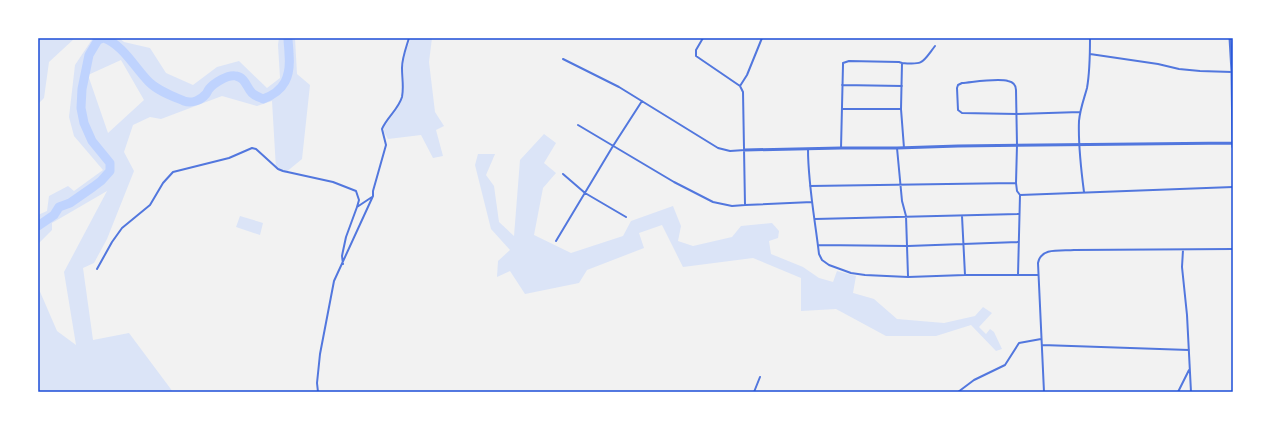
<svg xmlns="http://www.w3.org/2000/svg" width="1271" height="430" viewBox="0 0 1271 430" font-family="Lato,sans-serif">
	<rect width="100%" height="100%" fill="#f2f2f2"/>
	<!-- green -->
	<path fill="#dbe4f7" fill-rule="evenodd" d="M38 38H75L49 62 44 98 38 104Z
		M93 38H119L124 42 150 48 166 73 193 85 217 67 239 61 267 88 280 78 278 45 279 38H295L297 74 310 85 302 159 285 173 276 169 272 101 257 106 222 96 161 119 150 117 133 125 124 152 134 171 107 239 94 263 83 268 93 340 129 333 173 392H139L136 390V392H38V287L57 331 76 345 64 272 107 191 52 223V230L38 244V215L47 211 49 196 68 186 74 191 103 170 74 136 69 117 75 65ZM121 60 144 100 108 133 88 75Z
		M411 38H432L429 62 435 112 444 126 436 130 443 156 433 158 421 135 388 139 384 132V127L397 109 402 96 404 80 403 66 405 53Z
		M544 134 556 143 544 163 556 173 543 188 534 235 571 253 623 236 631 221 673 206 681 226 678 241 693 246 732 237 741 226 772 223 779 231 778 238 769 241 771 254 803 267 819 278 833 282 837 271 856 276 853 293 874 299 897 319 944 323 975 316 983 307 992 313 979 327 986 334 990 329 994 332 1002 349 996 351 971 325 936 336H886L836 309 801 311V278L753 258 683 267 662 225 639 233 644 248 587 270 579 283 525 294 510 271 497 277 498 261 510 250 491 229 475 165 478 154H495L486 175 494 186 499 222 514 236 520 160Z
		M240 216 263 223 260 235 236 227Z"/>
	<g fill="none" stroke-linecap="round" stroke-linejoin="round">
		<!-- river -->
		<path stroke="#bfd3fe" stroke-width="9" d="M104 38C123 45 135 68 149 82 158 91 172 96 184 101 192 104 201 100 206 94 207 93 208 90 209 89 214 83 228 74 236 76 246 78 246 87 252 93 255 96 259 97 263 99 285 91 291 76 289 54 289 48 288 44 288 38
			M38 226 54 215 59 207 70 203 93 187 101 181 110 171V163L92 141 84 123 81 108 82 89 89 55 98 40 103 38"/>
		<!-- minor -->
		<path stroke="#5277de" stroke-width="2" d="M703 38 696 50V56L740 86 743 92 745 205
			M1090 54 1158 64 1179 69 1200 71 1232 72
			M563 59 619 87 718 148 730 151 745 150
			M902 63C924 65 922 63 935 46
			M842 85 902 86
			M740 86 747 75 762 38
			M842 109H901
			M578 125 674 182 713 202 732 206 745 205 812 202
			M841 148 843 65V63L849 61 899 62 902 63 901 109 904 148
			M897 148 902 201 906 216 908 276
			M808 149C808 185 815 219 819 254L822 260 829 265 851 273 865 275 908 277 965 275H1038
			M563 174 585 193 626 217
			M810 186 1016 183
			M1084 192C1081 169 1078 145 1079 121 1080 109 1084 99 1087 88 1090 71 1090 54 1090 38
			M1020 195 1233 187
			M357 207 372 197
			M962 216 965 275
			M815 219 1019 214
			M556 241 613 146 642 101
			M818 245 908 246 1018 242
			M1183 250 1182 267 1187 315 1191 392
			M97 269 112 242 122 228 150 205 163 183 173 172 229 158 252 148 256 149 278 169 283 171 333 182 356 191 359 200 357 207 346 237 343 251 342 256 343 264
			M1018 275 1020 195 1017 191 1016 183 1017 145 1016 90C1016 85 1013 82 1008 81 998 78 974 82 962 83L958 85 957 88 958 110 962 113 1017 114 1080 112
			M1042 345 1189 350
			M318 392 317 383 320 354 334 281 373 196V191L386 145 382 129C387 117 398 110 402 97 404 87 402 78 402 68 402 58 406 48 409 38
			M754 392 760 377
			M958 392 974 380 1005 365 1019 343 1041 339
			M1044 392 1038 263C1041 247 1061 251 1074 250L1233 249
			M1178 392 1189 370"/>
		<!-- tertiary -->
		<path stroke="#5277de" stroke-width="3" d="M1230 38 1232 72 1233 147
			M745 150 841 148H897L958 146 1233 143"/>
	</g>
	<!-- border -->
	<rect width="1271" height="430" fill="none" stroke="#ffffff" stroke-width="78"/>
	<rect x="39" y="39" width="1193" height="352" fill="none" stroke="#1d4ed8" stroke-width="1.5"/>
</svg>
